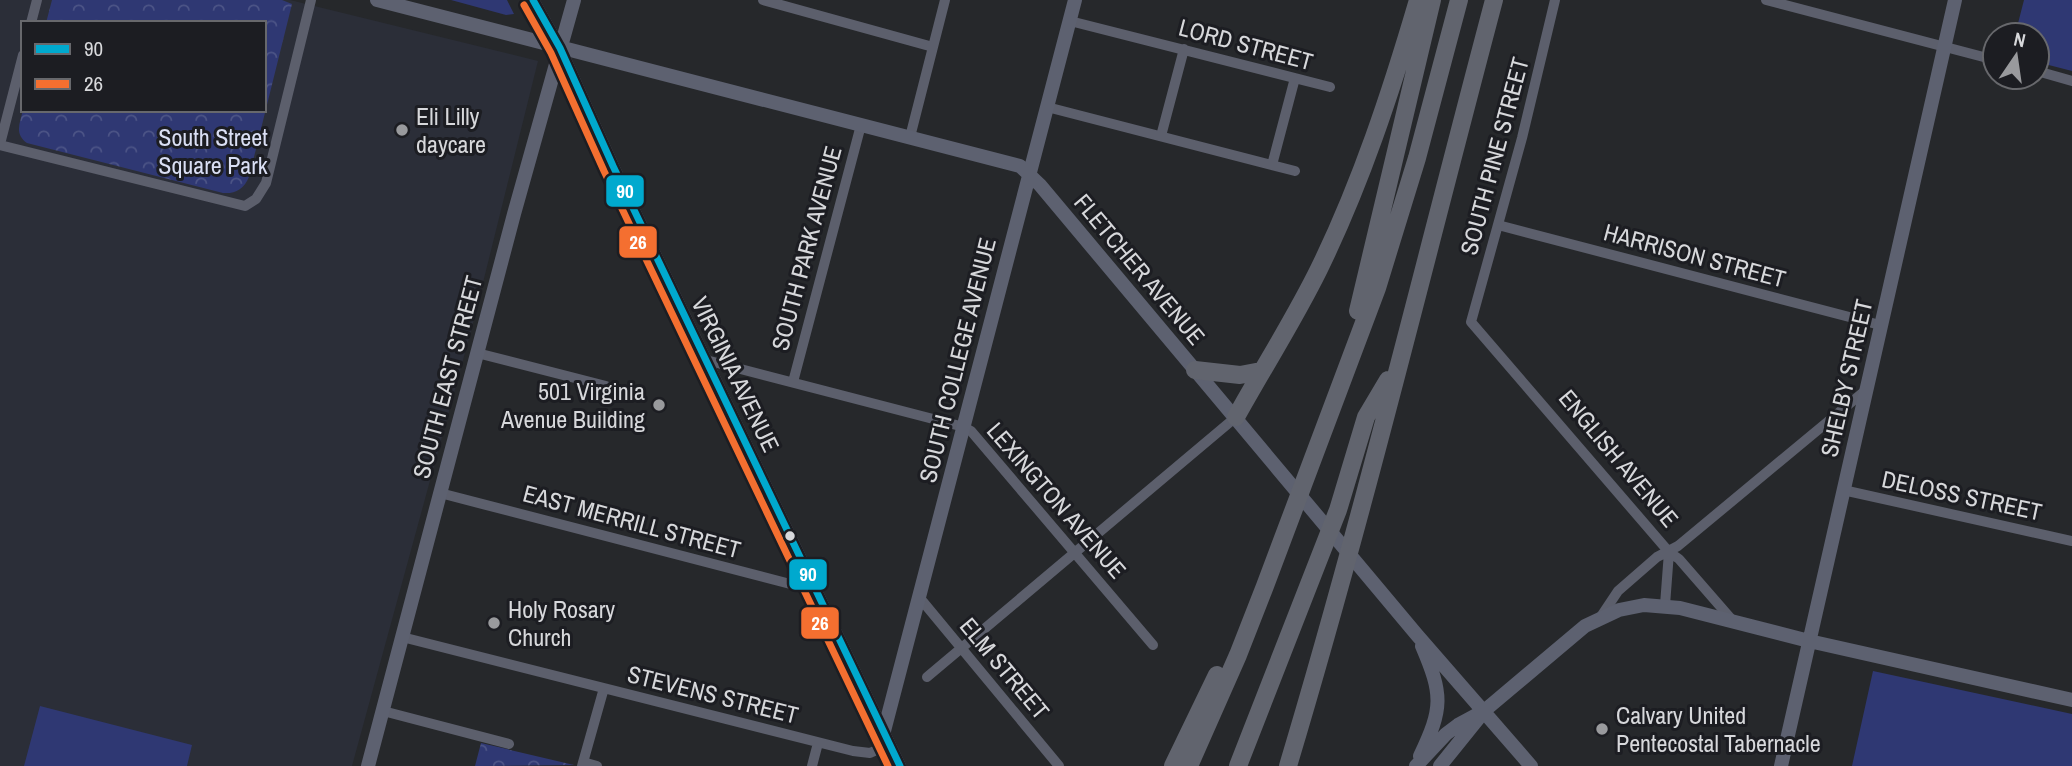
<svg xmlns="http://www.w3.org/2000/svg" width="2072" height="766" viewBox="0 0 2072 766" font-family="'Archivo Narrow',sans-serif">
	<defs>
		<pattern id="park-crowns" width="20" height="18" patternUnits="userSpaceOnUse" patternTransform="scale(1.75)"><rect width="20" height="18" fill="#2f3873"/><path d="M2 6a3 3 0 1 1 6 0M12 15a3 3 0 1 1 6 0" fill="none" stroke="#4c5486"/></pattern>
	</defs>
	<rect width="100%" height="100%" fill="#26282b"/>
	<!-- built -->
	<path fill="#2b2e38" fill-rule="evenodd" d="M0 0H290L538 61 472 327 352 766H0ZM23 23H264V110H23Z"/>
	<!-- grass -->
	<path fill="#2f3873" d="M451 0H507L514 14 506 15Z
		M2024 0H2072V71L2037 62V35H2015Z
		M1873 671 2072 714V766H1852Z
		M40 706 192 745 187 766H24Z"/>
	<!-- park -->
	<path fill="url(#park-crowns)" d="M52 0H282L292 4 249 177C244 189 235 194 223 193L27 143C14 134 20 123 23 110H264V23H46Z
		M481 743 574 765 475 766Z"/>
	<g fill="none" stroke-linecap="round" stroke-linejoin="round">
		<!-- minor -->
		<path stroke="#5c5f6c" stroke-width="10" d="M763 0 933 47
			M1555 0 1522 138 1471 322 1669 552 1679 559 1733 621
			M1766 0 1995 60
			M1070 21 1330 87
			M31 23 37 0
			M2037 71 2072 81
			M1047 107 1295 171
			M1161 136 1184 49
			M910 137 945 0
			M0 144 23 55
			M0 145 245 206 256 199 266 183 311 0
			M1272 165 1295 78
			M1498 225 1880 325
			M477 353 606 386
			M706 360 964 427 971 431 1153 645
			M793 382 861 125
			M1843 490 2072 541
			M440 493 798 586 812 581
			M919 597 1059 766
			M1665 605 1669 552
			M1600 618 1618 591 1657 557 1678 546 1866 390
			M402 637 853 751 870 753 890 744
			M927 677 1236 417
			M383 711 509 744
			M583 762 597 766
			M582 766 604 688
			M812 766 818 743"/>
		<!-- tertiary -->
		<path stroke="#5c5f6c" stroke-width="12" d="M533 0 560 48 613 166 900 766"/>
		<!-- secondary -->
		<path stroke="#5d6170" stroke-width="14" d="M377 0 1020 166 1040 185 1417 635 1531 766
			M884 731 1075 0
			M1420 756C1443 708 1443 695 1422 646
			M368 766 514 214 574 0
			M1416 766 1446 734 1458 725 1484 711 1585 626 1619 610 1644 605 1680 608 1809 641 2072 700
			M1440 766 1481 715
			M1781 766 1955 0"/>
		<!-- motorway -->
		<path stroke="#61646e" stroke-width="18" d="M1358 311 1432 0
			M1195 370 1240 375 1261 371
			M1236 417C1263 368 1294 320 1319 269 1361 183 1391 92 1418 0
			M1173 766 1217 675
			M1189 766 1238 655 1265 586 1377 288 1417 158 1459 0
			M1238 766 1338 510 1366 417 1388 380
			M1288 766C1364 513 1426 256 1494 0"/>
		<!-- bus-1 casing -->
		<g stroke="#1c1d22" stroke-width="12">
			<path id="bus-1" d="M533 0 560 48 613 166 900 766"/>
		</g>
		<!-- bus-2 casing -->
		<g stroke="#1c1d22" stroke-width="12">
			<path id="bus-2" d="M524 5 551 53 604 171 888 766"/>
		</g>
		<!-- bus-1 -->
		<use href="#bus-1" stroke="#00a9ce" stroke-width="7"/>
		<!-- bus-2 -->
		<use href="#bus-2" stroke="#f46f30" stroke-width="7"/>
	</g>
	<!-- markers -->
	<g fill="#999a9d" stroke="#1c1d22" stroke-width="2.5">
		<circle cx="402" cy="130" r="7"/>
		<circle cx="659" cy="405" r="7"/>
		<circle cx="494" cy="623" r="7"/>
		<circle cx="1602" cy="729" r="7"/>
	</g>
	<circle fill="#d7d8db" stroke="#1c1d22" stroke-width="2.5" cx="790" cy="536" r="6"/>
	<g text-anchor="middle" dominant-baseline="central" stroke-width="6" stroke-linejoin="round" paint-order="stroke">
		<!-- street labels -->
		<g font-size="24" fill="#d7d8db" stroke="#1c1d22">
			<text transform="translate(1246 44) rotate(15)">LORD STREET</text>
			<text transform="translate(1494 156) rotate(-75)">SOUTH PINE STREET</text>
			<text transform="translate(806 248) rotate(-75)">SOUTH PARK AVENUE</text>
			<text transform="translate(1695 255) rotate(15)">HARRISON STREET</text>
			<text transform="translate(1140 269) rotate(50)">FLETCHER AVENUE</text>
			<text transform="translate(957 360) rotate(-76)">SOUTH COLLEGE AVENUE</text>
			<text transform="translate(736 374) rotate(64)">VIRGINIA AVENUE</text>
			<text transform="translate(447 377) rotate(-75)">SOUTH EAST STREET</text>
			<text transform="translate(1846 378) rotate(-77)">SHELBY STREET</text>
			<text transform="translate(1619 458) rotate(50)">ENGLISH AVENUE</text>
			<text transform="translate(1962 495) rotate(12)">DELOSS STREET</text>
			<text transform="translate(1057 500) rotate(49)">LEXINGTON AVENUE</text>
			<text transform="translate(632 521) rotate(15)">EAST MERRILL STREET</text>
			<text transform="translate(1005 668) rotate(50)">ELM STREET</text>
			<text transform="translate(713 694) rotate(14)">STEVENS STREET</text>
		</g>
		<!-- poi labels -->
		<g font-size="24" fill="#d7d8db" stroke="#1c1d22" text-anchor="start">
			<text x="416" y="116">Eli Lilly<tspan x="416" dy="28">daycare</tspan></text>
			<text x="645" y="391" text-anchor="end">501 Virginia<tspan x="645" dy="28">Avenue Building</tspan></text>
			<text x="508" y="609">Holy Rosary<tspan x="508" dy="28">Church</tspan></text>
			<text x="1616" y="715">Calvary United<tspan x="1616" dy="28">Pentecostal Tabernacle</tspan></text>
		</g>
		<!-- park labels -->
		<g font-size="24" fill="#dadff4" stroke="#1c1d22">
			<text x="213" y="137">South Street<tspan x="213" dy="28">Square Park</tspan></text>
		</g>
	</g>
	<g stroke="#1c1d22" stroke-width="2.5">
		<rect x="605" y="174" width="40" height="34" rx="7" fill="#00a9ce"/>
		<rect x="618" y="225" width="40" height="34" rx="7" fill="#f46f30"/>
		<rect x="788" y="558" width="40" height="33" rx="7" fill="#00a9ce"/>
		<rect x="800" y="606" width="40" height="34" rx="7" fill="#f46f30"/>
	</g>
	<g font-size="19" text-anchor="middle" font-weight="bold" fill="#fff">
		<text x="625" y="198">90</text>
		<text x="638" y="249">26</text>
		<text x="808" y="581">90</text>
		<text x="820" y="630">26</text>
	</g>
	<!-- legend -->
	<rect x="21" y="21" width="245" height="91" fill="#1c1d22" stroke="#67686c" stroke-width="2"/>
	<rect x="35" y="44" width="35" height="10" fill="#00a9ce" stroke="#67686c" stroke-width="2"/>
	<text x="84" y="56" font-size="21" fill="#d7d8db">90</text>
	<rect x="35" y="79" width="35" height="10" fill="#f46f30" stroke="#67686c" stroke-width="2"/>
	<text x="84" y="91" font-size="21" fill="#d7d8db">26</text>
	<!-- north arrow -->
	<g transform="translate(2016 56) rotate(13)"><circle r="33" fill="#1c1d22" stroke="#67686c" stroke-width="2"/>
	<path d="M0-5L12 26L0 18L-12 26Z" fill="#999a9d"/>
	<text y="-10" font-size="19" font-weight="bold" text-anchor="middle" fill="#d7d8db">N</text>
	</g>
</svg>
